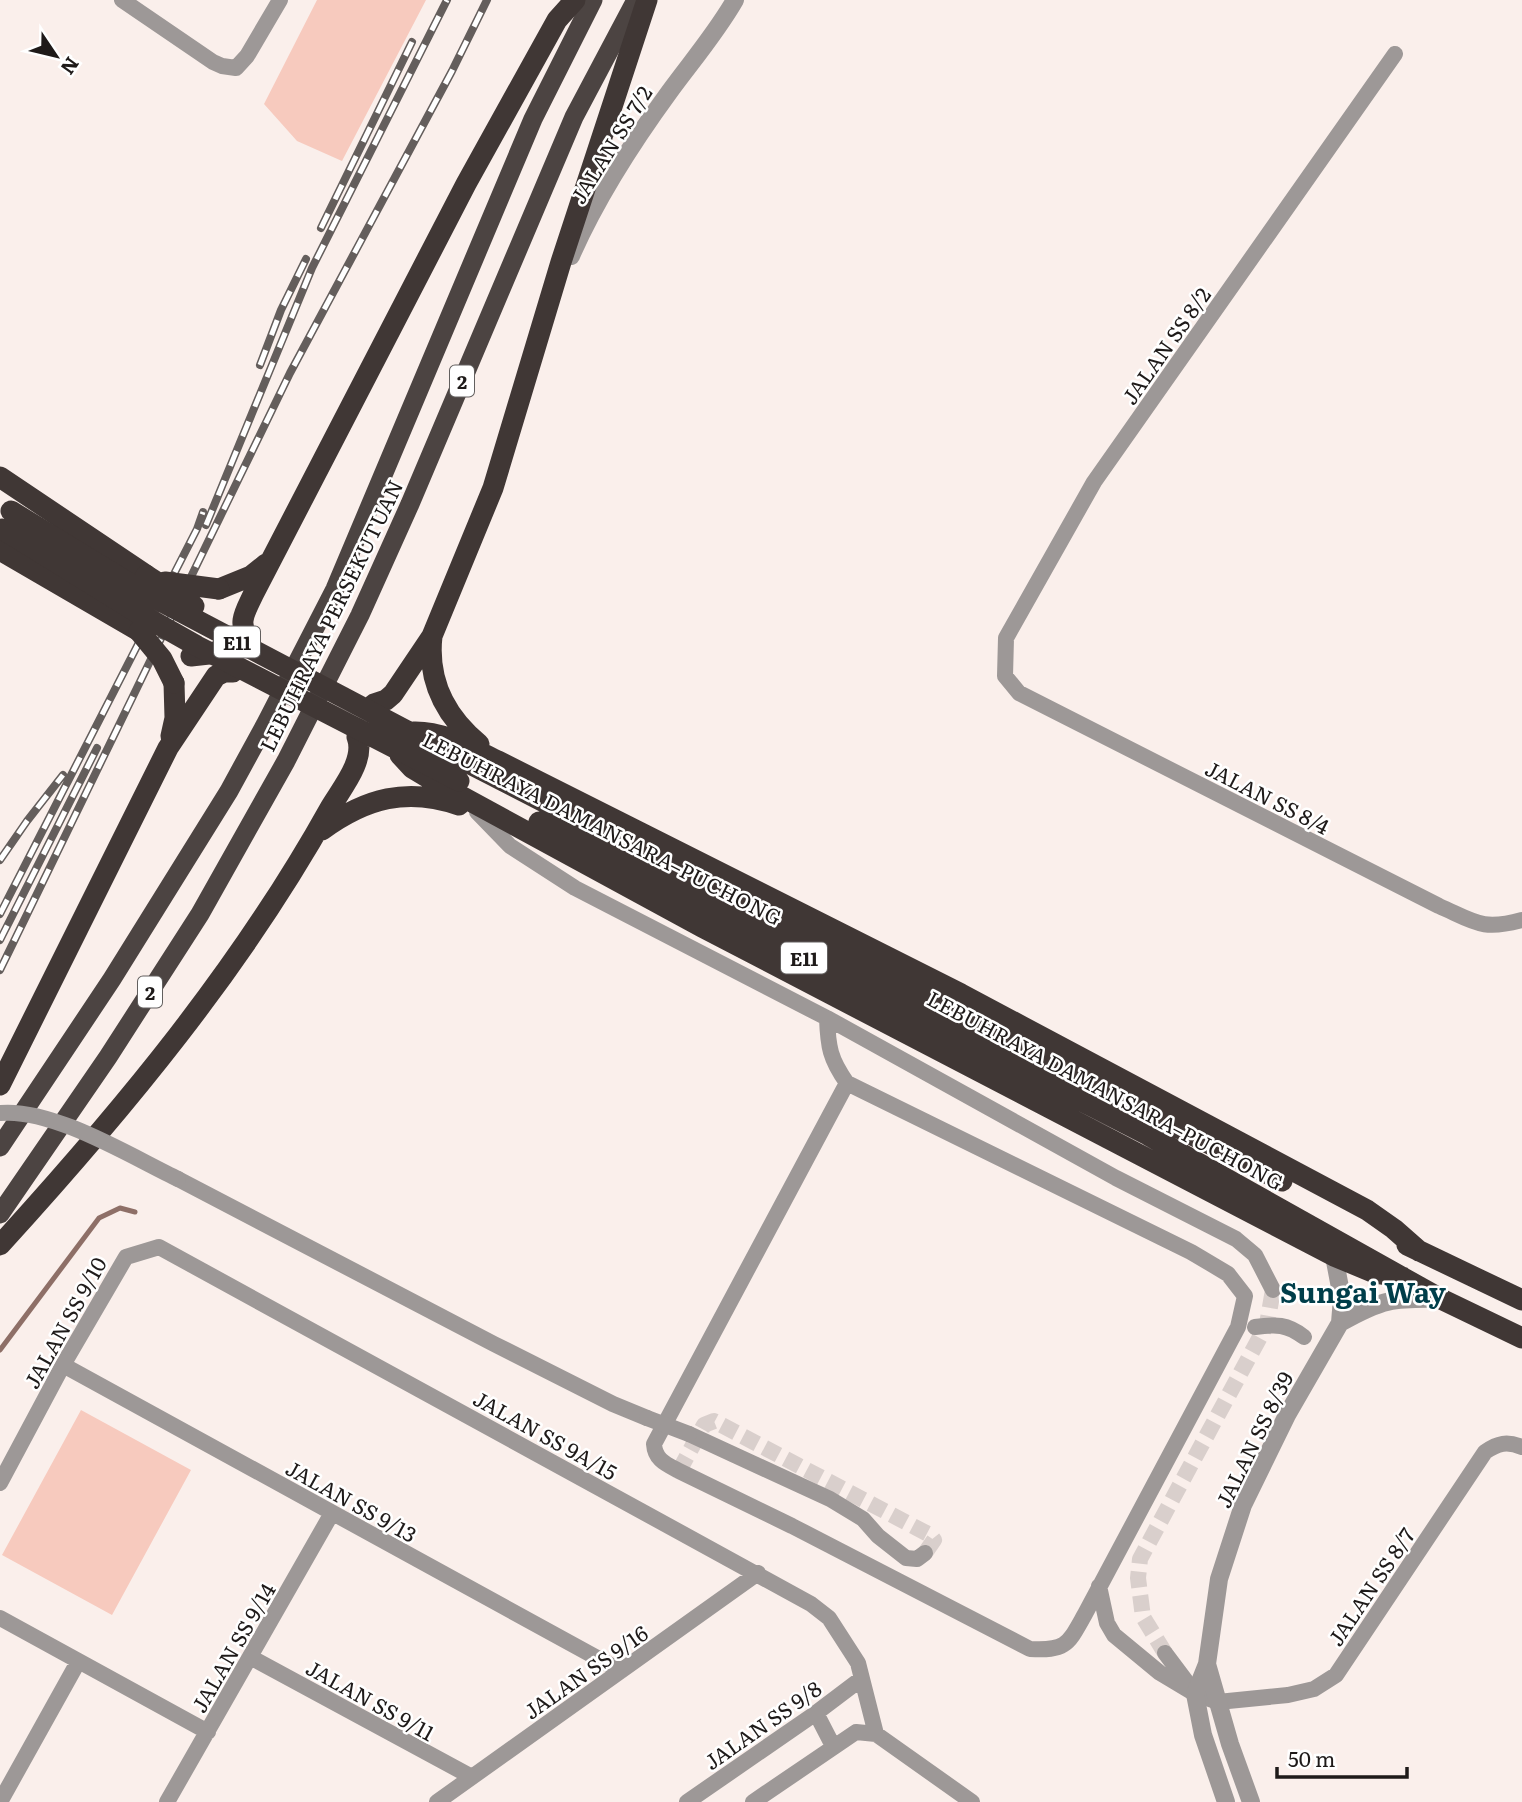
<svg xmlns="http://www.w3.org/2000/svg" width="1522" height="1802" viewBox="0 0 1522 1802" font-family="Literata,serif">
	<rect width="100%" height="100%" fill="#faefeb"/>
	<!-- green -->
	<path fill="#f7cabe" d="M317 0H426L342 161 297 141 264 104Z
		M81 1410 191 1470 112 1615 2 1555Z"/>
	<g fill="none" stroke-linecap="round" stroke-linejoin="round">
		<!-- stream -->
		<path stroke="#8e6f67" stroke-width="5" d="M0 1350 99 1218 120 1208 135 1212"/>
		<!-- minor-tunnel -->
		<path stroke="#d9cfcc" stroke-width="16" stroke-dasharray="16 8" stroke-linecap="butt" d="M679 1471 704 1425 714 1421 930 1535 934 1540 925 1553
			M1165 1653 1143 1617 1138 1578 1140 1559 1267 1324 1273 1290"/>
		<!-- minor -->
		<path stroke="#9d9897" stroke-width="16" d="M122 0 213 62 222 66 236 68 247 56 280 0
			M1395 54 1094 482 1006 638 1005 676 1019 693 1439 906C1475 922 1482 931 1522 920
			M477 812 510 846 575 888 827 1018C828 1047 830 1059 847 1083
			M827 1018 1116 1178 1236 1239 1255 1255 1273 1290
			M847 1083 1191 1252 1228 1274 1245 1296 1238 1327 1085 1614C1068 1644 1067 1651 1030 1649L792 1526 679 1471C666 1464 655 1460 654 1444Z
			M178 1179 494 1344 613 1404 647 1418
			M63 1365 621 1671
			M689 1434 830 1499 863 1519 878 1536 906 1558 917 1559 925 1553
			M0 1483 63 1365 126 1257 159 1247 811 1604 829 1618 858 1663 876 1734
			M1099 1586 1107 1623 1114 1635 1160 1673 1195 1694 1218 1702 1288 1695 1314 1689 1336 1675 1485 1452C1498 1443 1507 1441 1522 1447
			M0 1618 208 1732
			M1165 1653 1192 1689
			M250 1657 472 1777
			M816 1713 833 1746
			M0 1802 78 1662
			M167 1802 332 1513
			M437 1802 758 1573
			M687 1802 816 1713 861 1679
			M753 1802 856 1732 876 1734 972 1802"/>
		<!-- tertiary -->
		<path stroke="#9d9897" stroke-width="18" d="M571 256C597 197 632 143 670 91 692 61 716 33 735 0
			M1340 1323C1382 1299 1393 1298 1441 1299
			M1207 1664 1230 1744 1251 1802
			M1226 1802 1203 1735 1195 1694 1207 1664 1219 1579 1243 1505 1287 1415 1340 1323 1342 1298 1334 1256"/>
		<!-- trunk -->
		<path stroke="#4c4442" stroke-width="19" d="M0 1147 112 979 229 791 265 725 335 589 533 119 593 0
			M0 1214 108 1057 200 914 286 761 360 615 410 504 574 117 636 0"/>
		<!-- motorway -->
		<path stroke="#403735" stroke-width="21" d="M0 477 146 575
			M0 550 139 631
			M219 589 251 576 266 564
			M432 636C427 681 445 716 479 744
			M191 656 209 654 249 640C237 623 245 612 253 595L466 184 557 20 575 0
			M385 726 374 704 386 700 393 694 432 636 493 488 561 262 647 0
			M171 736 175 718 174 683
			M400 755 412 768 437 783 702 927 1334 1256 1375 1273 1402 1277
			M468 763 1282 1181
			M539 822 1148 1135 1441 1299 1522 1338
			M322 830C366 798 407 787 459 805
			M0 1085 168 748 216 676 224 672H233L227 656
			M0 1245C123 1110 241 968 330 808 341 789 366 760 357 737 376 737 395 732 413 732 444 731 471 748 498 761L961 994 1367 1210 1394 1229 1419 1251
			M1407 1245 1522 1300"/>
		<!-- rail casing -->
		<g stroke="#645e5c" stroke-width="8">
			<path id="rail" d="M321 228 412 42
				M260 365 281 310 306 259
				M206 525 312 268 447 0
				M0 860 27 821 63 775
				M0 914 197 529 203 512
				M0 940 97 748
				M0 970 290 373 452 71 487 0"/>
		</g>
		<!-- rail -->
		<use href="#rail" stroke="#fff" stroke-width="5" stroke-dasharray="16" stroke-linecap="butt"/>
		<!-- minor-bridge -->
		<path stroke="#9d9897" stroke-width="16" d="M0 1113C53 1108 130 1156 178 1179
			M1255 1327C1276 1324 1287 1324 1304 1337
			M647 1418 689 1434"/>
		<!-- motorway-bridge -->
		<path stroke="#403735" stroke-width="21" d="M11 511 147 594 468 763
			M2 529 135 611 197 646 459 781
			M146 575 194 606
			M165 582 219 589
			M139 631 162 659 174 683"/>
	</g>
	<g text-anchor="middle" dominant-baseline="central" stroke-width="5" stroke-linejoin="round" paint-order="stroke">
		<!-- shield labels -->
		<g fill="#fff" stroke="#625f5e" stroke-width="2">
			<rect x="450" y="365.5" width="24" height="31" rx="5"/>
			<rect x="214" y="626.5" width="46" height="31" rx="5"/>
			<rect x="781" y="942.5" width="46" height="31" rx="5"/>
			<rect x="138" y="976.5" width="24" height="31" rx="5"/>
		</g>
		<g font-size="19" font-weight="bold" fill="#1e1a19">
			<text x="462" y="381">2</text>
			<text x="237" y="642">E11</text>
			<text x="804" y="958">E11</text>
			<text x="150" y="992">2</text>
		</g>
		<!-- street labels -->
		<g font-size="21" fill="#1e1a19" stroke="#fff">
			<text transform="translate(610 144) rotate(-58)">JALAN SS 7/2</text>
			<text transform="translate(1165 345) rotate(-55)">JALAN SS 8/2</text>
			<text transform="translate(330 615) rotate(-64)">LEBUHRAYA PERSEKUTUAN</text>
			<text transform="translate(1268 796) rotate(27)">JALAN SS 8/4</text>
			<text transform="translate(603 827) rotate(27)">LEBUHRAYA DAMANSARA–PUCHONG</text>
			<text transform="translate(1106 1089) rotate(28)">LEBUHRAYA DAMANSARA–PUCHONG</text>
			<text transform="translate(64 1322) rotate(-61)">JALAN SS 9/10</text>
			<text transform="translate(546 1434) rotate(29)">JALAN SS 9A/15</text>
			<text transform="translate(1253 1439) rotate(-64)">JALAN SS 8/39</text>
			<text transform="translate(352 1500) rotate(29)">JALAN SS 9/13</text>
			<text transform="translate(1370 1586) rotate(-56)">JALAN SS 8/7</text>
			<text transform="translate(232 1647) rotate(-60)">JALAN SS 9/14</text>
			<text transform="translate(585 1671) rotate(-35)">JALAN SS 9/16</text>
			<text transform="translate(371 1699) rotate(29)">JALAN SS 9/11</text>
			<text transform="translate(762 1724) rotate(-35)">JALAN SS 9/8</text>
		</g>
		<!-- district labels -->
		<g font-size="28" font-weight="bold" fill="#003e4a" stroke="#fff">
			<text x="1363" y="1291">Sungai Way</text>
		</g>
	</g>
	<!-- north arrow -->
	<g transform="translate(56 56) rotate(125)" stroke="#ffffff" stroke-width="5" paint-order="stroke">
	<path d="M0-5L12 26L0 18L-12 26Z" fill="#1e1a19"/>
	<text y="-10" font-size="19" font-weight="bold" text-anchor="middle" fill="#1e1a19">N</text>
	</g>
	<!-- scale -->
	<path d="M1277 1767v10h130v-10" fill="none" stroke="#1e1a19" stroke-width="3.5"/>
	<text x="1288" y="1767" font-size="21" fill="#1e1a19" stroke="#ffffff" stroke-width="5" paint-order="stroke">50 m</text>
</svg>
